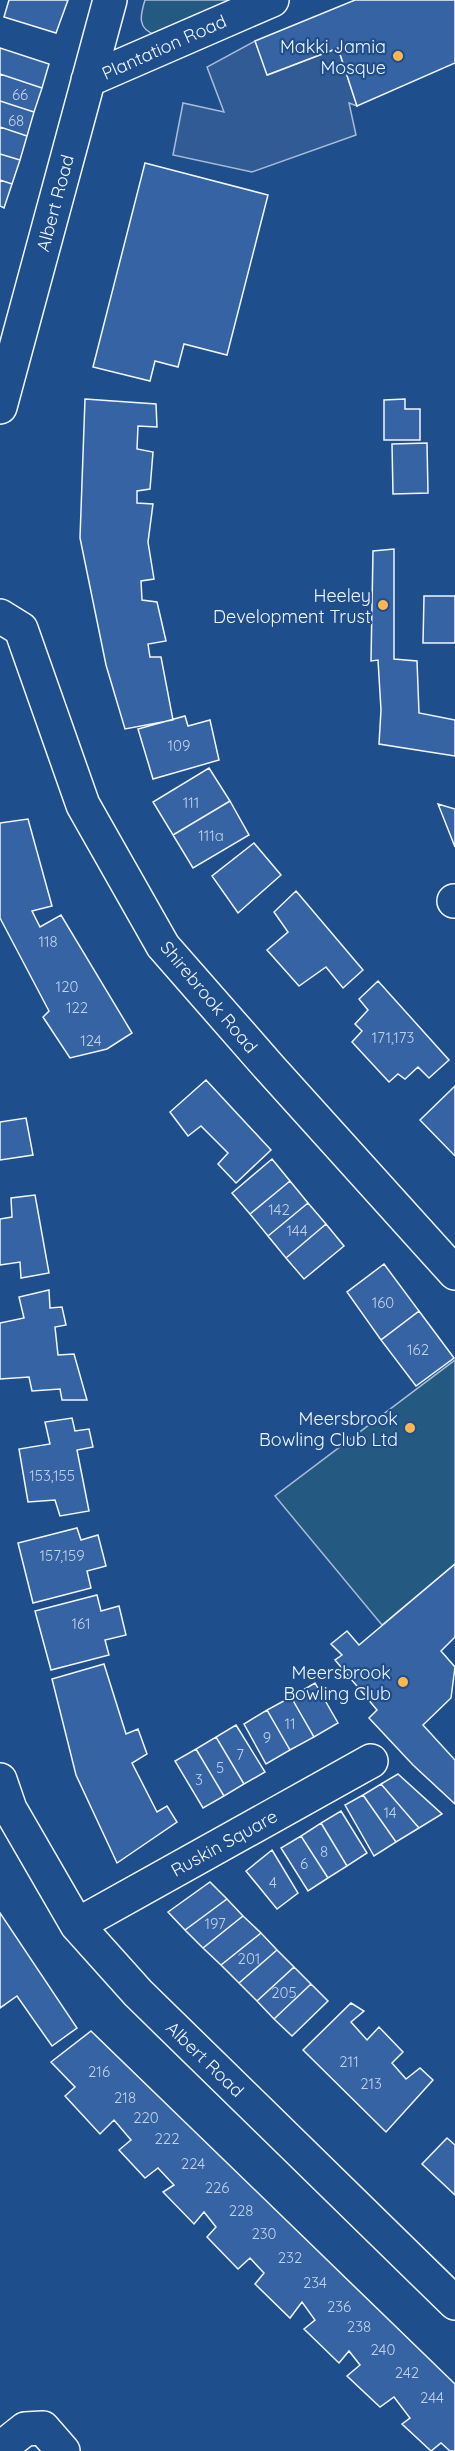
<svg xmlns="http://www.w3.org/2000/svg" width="455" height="2451" viewBox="0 0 455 2451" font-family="Quicksand,sans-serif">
	<rect width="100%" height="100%" fill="#1f4e8c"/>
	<!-- green -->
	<path fill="#245a82" stroke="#a8bbd7" stroke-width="1.5" d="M145 0H236L156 35C137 29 140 16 145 0Z
		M455 1360V1564L382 1625 275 1496Z"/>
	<!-- parking -->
	<path fill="#305b95" stroke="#a8bbd7" stroke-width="1.5" d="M255 41 268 75 338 48 357 106 349 103 356 135 252 172 173 155 183 103 224 112 207 67Z"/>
	<!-- building -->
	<path fill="#3563a3" stroke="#f2f6ff" stroke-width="1.5" d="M9 0H68L56 33 4 17Z
		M355 0H455V63L357 106 338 48 267 75 255 41Z
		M0 48 49 64 42 88 0 74Z
		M0 74 42 88 34 112 0 101Z
		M0 101 34 112 27 136 0 127Z
		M0 127 27 136 20 160 0 154Z
		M0 154 20 160 12 184 0 180Z
		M145 163 268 195 227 355 184 344 178 367 155 361 150 381 93 367Z
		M0 180 12 184 4 208 0 206Z
		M85 399 156 404 157 427 138 426 137 449 153 452 150 489 137 491V503L153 504 148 542 154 579 141 581 142 600 157 602 166 641 148 644 150 657H161L173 720 125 729 106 665 80 538Z
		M405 399V409H420V440H384V400Z
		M427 443 428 493 393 494 392 444Z
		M394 549V659L417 661 419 713 455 720V756L379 744 381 710 378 660 371 661 373 551Z
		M424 596H455V643H423Z
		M185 716 188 726 210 720 219 760 153 779 138 729Z
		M209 768 230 801 173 835 153 802Z
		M230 801 249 835 193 868 173 835Z
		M438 804 455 809V847Z
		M28 819 52 906 32 911 40 927 61 915 132 1033 107 1049 70 1058 43 1017 49 1011 0 918V823Z
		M254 843 281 875 238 913 212 876Z
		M296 891 363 970 343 988 326 967 299 986 267 950 288 932 274 912Z
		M378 981 449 1060 429 1078 418 1067 405 1079 398 1074 389 1082 352 1042 362 1031 355 1024 368 1010 359 999Z
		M206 1080 271 1150 236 1183 218 1164 228 1153 201 1126 188 1136 170 1112Z
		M455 1086V1156L420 1120Z
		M26 1118 33 1155 0 1160V1122Z
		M272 1159 290 1181 250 1214 232 1193Z
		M290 1181 308 1203 268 1236 250 1214Z
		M35 1195 49 1273 21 1278 20 1262 0 1265V1219L12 1217 11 1198Z
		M308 1203 326 1224 286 1258 268 1236Z
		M326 1224 344 1246 304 1279 286 1258Z
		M384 1264 419 1311 381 1340 347 1292Z
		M49 1290 50 1308 62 1307 66 1325 55 1327 58 1355 74 1354 87 1400H62L60 1389 32 1391 29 1377 0 1379V1323L24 1318 19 1297Z
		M419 1311 454 1358 416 1386 381 1340Z
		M72 1418 75 1431 89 1429 93 1447 77 1450 89 1511 60 1516 55 1500 28 1502 19 1449 50 1444 45 1422Z
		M77 1528 81 1540 98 1535 106 1566 87 1571 91 1588 33 1603 18 1543Z
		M455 1564V1637L441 1651 455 1667 451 1698 423 1725 455 1760V1804L413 1765 369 1718 377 1710 335 1660 342 1655 331 1644 347 1631 359 1645Z
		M97 1595 101 1611 119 1606 126 1635 105 1640 109 1655 51 1670 35 1611Z
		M104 1664 126 1734 138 1729 147 1754 132 1763 157 1812 167 1806 177 1822 117 1863 76 1775 52 1679Z
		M315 1683 338 1723 314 1737 291 1697Z
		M291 1697 314 1737 290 1750 267 1710Z
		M267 1710 290 1750 266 1764 244 1724Z
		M236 1725 265 1772 244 1784 216 1737Z
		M216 1737 244 1784 224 1796 196 1749Z
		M196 1749 224 1796 203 1808 175 1761Z
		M398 1774 442 1814 419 1828 381 1784Z
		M381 1784 419 1828 396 1842 363 1795Z
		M363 1795 396 1842 374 1856 345 1805Z
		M341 1811 367 1853 347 1866 321 1823Z
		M321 1823 347 1866 328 1878 301 1836Z
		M301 1836 328 1878 308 1891 281 1848Z
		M272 1850 298 1893 277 1909 246 1871Z
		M210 1882 227 1899 185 1930 168 1912Z
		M227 1899 243 1916 203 1948 185 1930Z
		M0 1913 77 2028 52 2046 17 1996 0 2008Z
		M243 1916 261 1933 221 1965 203 1948Z
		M261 1933 277 1950 239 1983 221 1965Z
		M277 1950 294 1967 257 2001 239 1983Z
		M294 1967 311 1984 274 2019 257 2001Z
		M311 1984 328 2001 292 2036 274 2019Z
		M351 2003 364 2011 351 2022 367 2040 379 2027 403 2052 392 2063 406 2079 420 2068 433 2080 386 2132 303 2050Z
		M91 2031 455 2384V2451H450L441 2443 431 2451 402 2424 410 2418 394 2397 380 2407 347 2376 360 2365 349 2351 339 2363 304 2329 315 2320 302 2302 290 2318 255 2284 264 2273 250 2258 238 2269 207 2237 216 2227 204 2212 194 2224 163 2192 174 2185 158 2168 145 2178 119 2150 131 2140 114 2120 100 2134 65 2096 75 2087 51 2062Z
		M447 2138 455 2145V2195L422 2164Z"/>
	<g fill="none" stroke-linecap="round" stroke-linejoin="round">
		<!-- minor casing -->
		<g stroke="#f2f6ff" stroke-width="36">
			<path id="minor" d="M88 80 272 0
				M0 407 110 0
				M0 616 21 629 83 805 163 946 269 1067 455 1273
				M454 901H455
				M0 1780 10 1809 77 1925 138 1993 455 2303
				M77 1925 371 1761
				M0 2449 25 2429 43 2428 63 2451"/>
		</g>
		<!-- minor -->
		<use href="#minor" stroke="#1f4e8c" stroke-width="33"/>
	</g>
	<!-- markers -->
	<g fill="#ffb74d" stroke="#1f4e8c" stroke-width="2">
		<circle cx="398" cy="56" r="6"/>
		<circle cx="383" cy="605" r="6"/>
		<circle cx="410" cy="1428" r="6"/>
		<circle cx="403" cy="1682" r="6"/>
	</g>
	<g text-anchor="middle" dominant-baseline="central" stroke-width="4.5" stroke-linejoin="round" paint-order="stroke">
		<!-- number labels -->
		<g font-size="15" fill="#c3d1e8">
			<text x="20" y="94">66</text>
			<text x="16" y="120">68</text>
			<text x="179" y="745">109</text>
			<text x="191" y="802">111</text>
			<text x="211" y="835">111a</text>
			<text x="48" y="941">118</text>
			<text x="67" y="986">120</text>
			<text x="77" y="1007">122</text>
			<text x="393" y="1037">171,173</text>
			<text x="91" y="1040">124</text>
			<text x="279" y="1209">142</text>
			<text x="297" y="1230">144</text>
			<text x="383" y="1302">160</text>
			<text x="418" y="1349">162</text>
			<text x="52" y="1475">153,155</text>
			<text x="62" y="1555">157,159</text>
			<text x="81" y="1623">161</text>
			<text x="290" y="1723">11</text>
			<text x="267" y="1737">9</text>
			<text x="240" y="1754">7</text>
			<text x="220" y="1767">5</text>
			<text x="199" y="1779">3</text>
			<text x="390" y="1812">14</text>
			<text x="324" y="1851">8</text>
			<text x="304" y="1863">6</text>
			<text x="273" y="1882">4</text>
			<text x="215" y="1923">197</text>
			<text x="249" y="1958">201</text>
			<text x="284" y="1992">205</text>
			<text x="349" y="2061">211</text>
			<text x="99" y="2071">216</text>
			<text x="371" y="2083">213</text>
			<text x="125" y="2097">218</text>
			<text x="146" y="2117">220</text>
			<text x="167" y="2138">222</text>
			<text x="193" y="2163">224</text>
			<text x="217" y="2187">226</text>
			<text x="241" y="2210">228</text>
			<text x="264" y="2233">230</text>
			<text x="290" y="2257">232</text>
			<text x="315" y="2282">234</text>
			<text x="339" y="2306">236</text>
			<text x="359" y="2326">238</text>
			<text x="383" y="2349">240</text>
			<text x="407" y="2372">242</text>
			<text x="432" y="2397">244</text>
		</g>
		<!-- poi labels -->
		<g font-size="18" fill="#f2f6ff" stroke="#1f4e8c" text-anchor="end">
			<text x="386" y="46">Makki Jamia<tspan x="386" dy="21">Mosque</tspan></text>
			<text x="371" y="595">Heeley<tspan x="371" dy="21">Development Trust</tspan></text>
			<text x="398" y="1418">Meersbrook<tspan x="398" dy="21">Bowling Club Ltd</tspan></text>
			<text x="391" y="1672">Meersbrook<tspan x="391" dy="21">Bowling Club</tspan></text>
		</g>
		<!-- street labels -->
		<g font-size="18" fill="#f2f6ff" stroke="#1f4e8c">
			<text transform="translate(164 47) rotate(-24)">Plantation Road</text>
			<text transform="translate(55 203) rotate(-75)">Albert Road</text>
			<text transform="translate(209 997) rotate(50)">Shirebrook Road</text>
			<text transform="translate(224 1843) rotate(-29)">Ruskin Square</text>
			<text transform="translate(205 2059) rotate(44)">Albert Road</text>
		</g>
	</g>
</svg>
